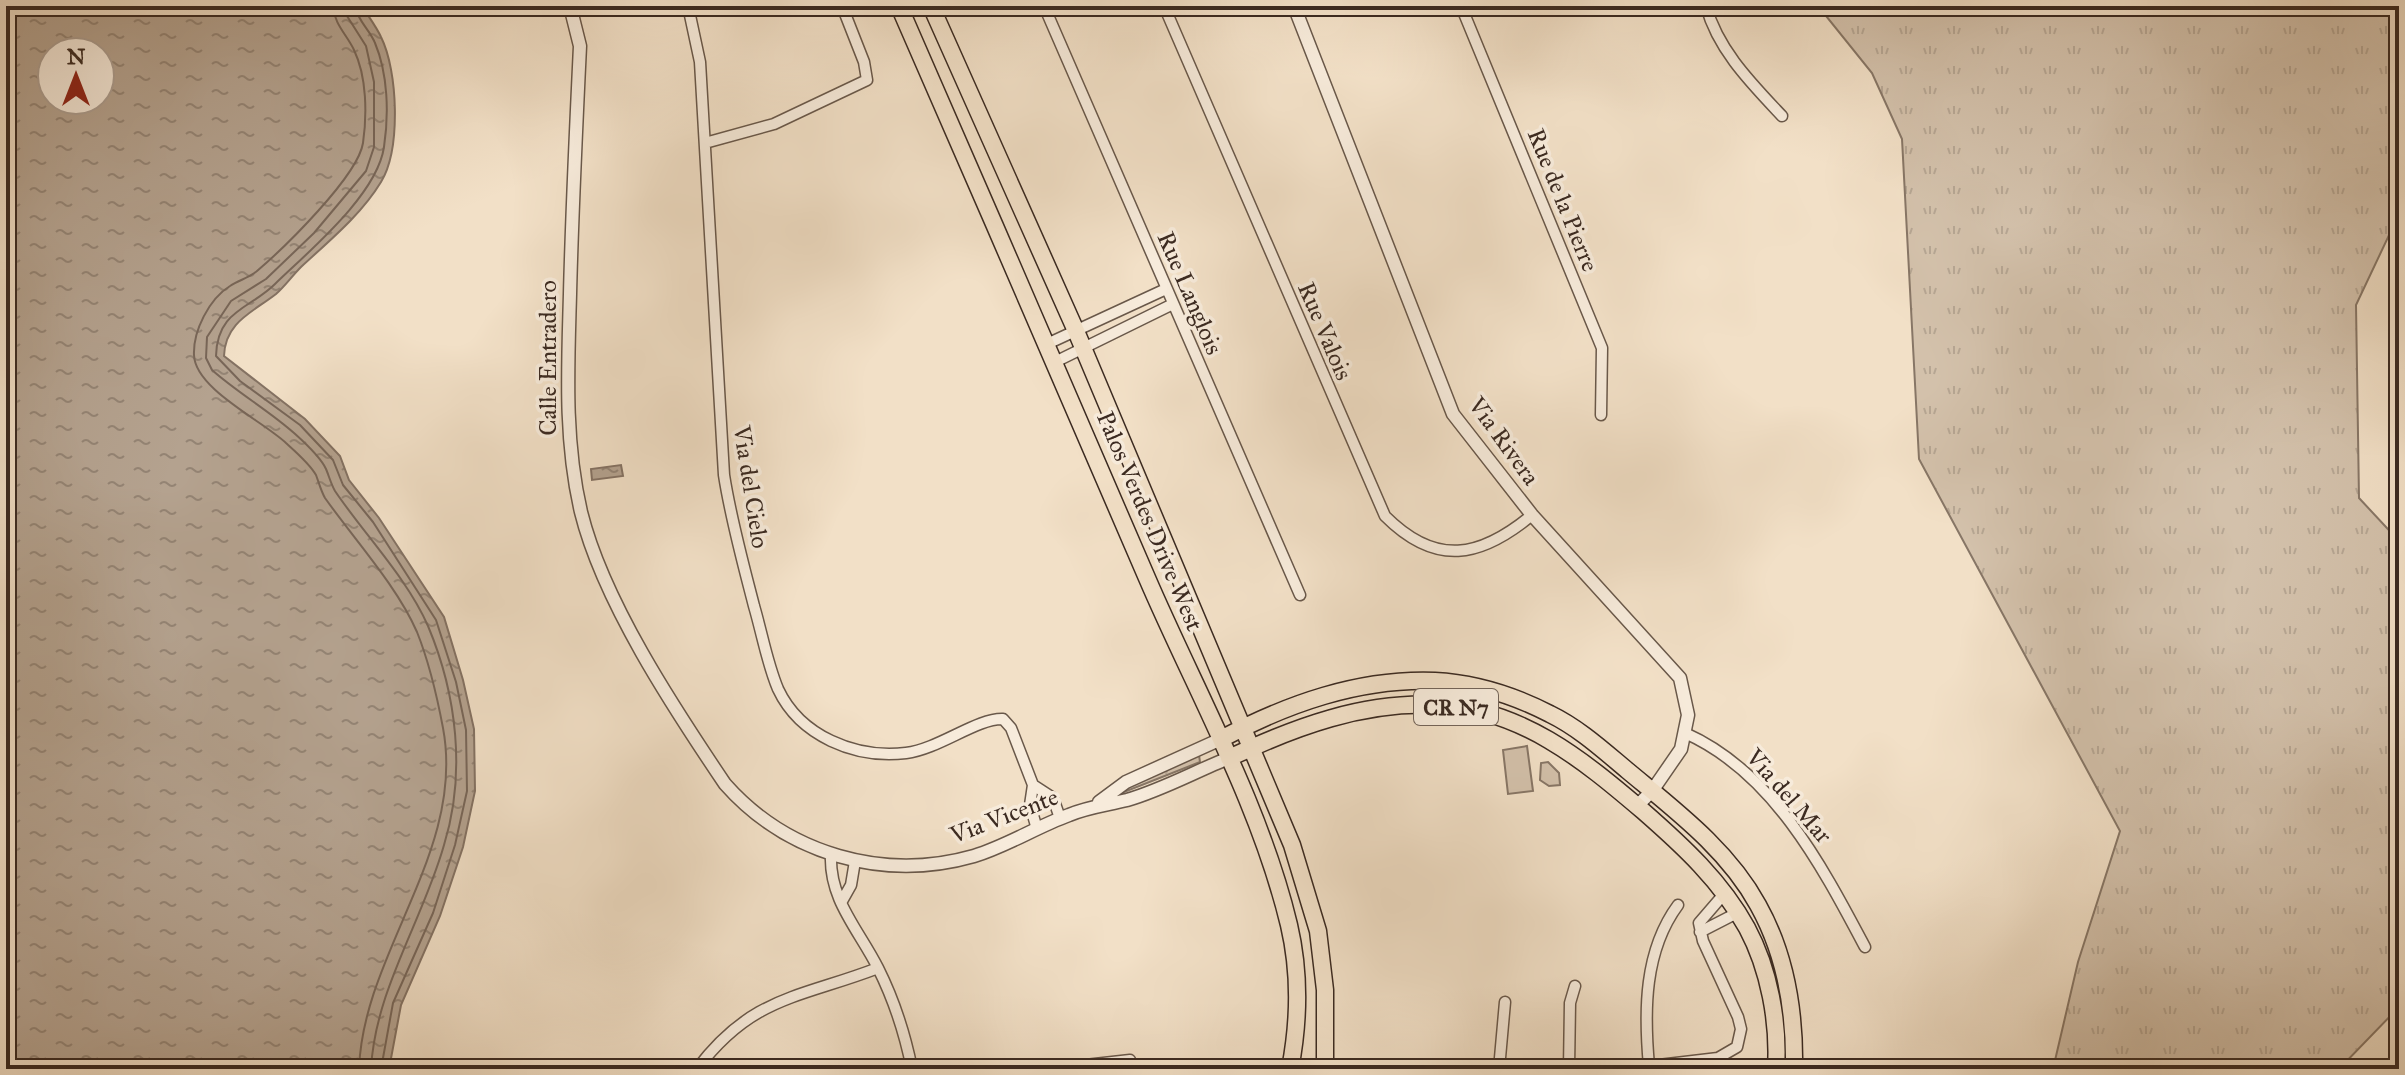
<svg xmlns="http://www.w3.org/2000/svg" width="2405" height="1075" viewBox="0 0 2405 1075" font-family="'IM FELL Great Primer',serif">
	<defs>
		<pattern id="grass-tufts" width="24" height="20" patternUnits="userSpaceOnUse" patternTransform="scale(2)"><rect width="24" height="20" fill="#d3c1ab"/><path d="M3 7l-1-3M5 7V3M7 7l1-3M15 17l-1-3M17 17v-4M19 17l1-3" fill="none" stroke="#b6a693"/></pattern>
		<pattern id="water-ripples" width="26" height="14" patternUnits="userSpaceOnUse" patternTransform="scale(2)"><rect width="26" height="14" fill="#b4a28f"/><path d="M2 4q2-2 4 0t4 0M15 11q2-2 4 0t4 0" fill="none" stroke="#948474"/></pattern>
	</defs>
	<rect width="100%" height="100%" fill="#f2e0c7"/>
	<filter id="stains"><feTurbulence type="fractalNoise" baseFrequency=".0025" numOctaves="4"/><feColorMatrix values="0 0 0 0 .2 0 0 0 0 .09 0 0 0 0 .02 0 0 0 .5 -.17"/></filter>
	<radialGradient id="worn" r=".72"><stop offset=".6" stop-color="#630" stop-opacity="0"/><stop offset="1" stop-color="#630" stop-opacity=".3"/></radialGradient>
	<!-- grass -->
	<path fill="url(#grass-tufts)" stroke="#877666" stroke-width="2" d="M1818 6H2399V214L2356 305 2359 498 2399 541V1007L2339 1069H2053L2078 962 2120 831 1919 459 1902 139 1872 73Z
		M1199 755 1200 762 1114 796 1113 794Z"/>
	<!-- park -->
	<path fill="#d3c1ab" stroke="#877666" stroke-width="2" d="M1527 746 1533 791 1508 794 1503 750Z
		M1548 762 1559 773 1560 785 1549 786 1540 780 1541 763Z"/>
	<!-- water -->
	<path fill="url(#water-ripples)" stroke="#847263" stroke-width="2" fill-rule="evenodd" d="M6 6H362C368 16 376 26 381 37 398 71 401 149 381 182 361 215 329 241 301 267 292 276 285 286 276 294 253 312 225 322 224 356L305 419 340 456 349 480 379 518 444 617 463 680 474 729 475 791 463 847 440 916 401 1005 389 1069H6ZM52 52H100V100H52Z
		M621 465 623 476 592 480 591 469Z"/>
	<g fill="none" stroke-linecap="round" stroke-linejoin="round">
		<!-- shore -->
		<path stroke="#786658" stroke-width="2" d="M333 6C334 24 347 35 354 50 367 77 367 115 363 143 358 176 284 248 257 271 249 278 239 280 230 286 209 299 193 331 194 355 195 389 263 421 286 443 296 452 310 464 316 475 319 483 321 491 325 498 354 539 397 586 417 632 429 662 437 696 443 728 466 851 363 952 359 1069
			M345 6 347 16 366 46 374 82V147L366 171 314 233 266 279 231 301 207 337 206 358 212 370C238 393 268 410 294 433 304 442 320 456 326 469 329 476 331 484 335 491 364 534 407 578 428 626 457 695 466 774 444 845 423 920 375 990 371 1069
			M355 6C357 20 370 30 375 43 388 74 389 114 384 147 377 195 309 251 275 284 250 309 217 310 216 356L240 381 300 425 333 460 343 485 373 522 436 620 456 682 466 730 467 791 455 845 433 913 393 1003 381 1069"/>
		<!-- minor casing -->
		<g stroke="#69584a" stroke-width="13">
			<path id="minor" d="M688 6 700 62 724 475C731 520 743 563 754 606 762 633 767 663 778 689 800 736 855 759 906 753 939 749 977 718 1003 719L1011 728 1033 785 1030 805 1037 829
				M1044 6 1300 595
				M1164 6 1385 516C1436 567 1480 558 1532 515
				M1461 6 1602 348 1601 415
				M1706 6C1718 50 1751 83 1782 116
				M705 143 774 124 867 80 864 62 842 6
				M1047 344 1166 289
				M1055 362 1173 304
				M1685 733C1773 772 1822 866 1865 947
				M1033 785 1053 798 1060 818
				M831 855C829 900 859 930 878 968 894 1000 905 1034 912 1069
				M842 901 851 885 855 861
				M1700 932 1737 913
				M1649 1066C1644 1011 1644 951 1678 905
				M697 1069C752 996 800 998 878 968
				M1050 1069 1130 1060
				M1499 1069 1505 1002
				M1569 1069 1570 1003 1575 986
				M1625 1069 1718 1058 1737 1047 1741 1029 1738 1017 1703 941 1699 923 1724 894"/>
		</g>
		<!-- tertiary casing -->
		<g stroke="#69584a" stroke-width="15">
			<path id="tertiary" d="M570 6 580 46C576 129 572 212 570 294 568 368 564 439 581 512 603 601 673 707 725 784 787 854 883 882 974 856 1007 846 1036 827 1069 815 1088 807 1107 805 1127 800 1162 790 1196 771 1229 758
				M1294 6 1453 414 1532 515 1680 678 1688 715 1681 749 1652 791 1637 806
				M1099 802 1126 782 1221 739"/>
		</g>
		<!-- primary casing -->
		<g stroke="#3b2a21" stroke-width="19">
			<path id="primary" d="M899 6C983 196 1064 388 1147 578 1196 692 1260 804 1289 925 1300 972 1299 1022 1290 1069
				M931 6 1076 331 1292 845 1318 931 1325 990V1069
				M1221 739C1287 704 1359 678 1435 681 1474 683 1515 696 1550 714 1579 728 1604 751 1628 771 1676 811 1728 850 1758 905 1786 955 1795 1013 1794 1069
				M1229 758C1295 727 1364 701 1438 705 1521 709 1582 759 1643 811 1683 846 1721 881 1747 928 1769 969 1779 1022 1776 1069"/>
		</g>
		<!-- minor -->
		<use href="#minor" stroke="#f7ebdb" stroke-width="10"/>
		<!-- tertiary -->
		<use href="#tertiary" stroke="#f7ebdb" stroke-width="12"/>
		<!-- primary -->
		<use href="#primary" stroke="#f2e0c7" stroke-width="16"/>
	</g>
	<g text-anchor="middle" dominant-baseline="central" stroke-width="7" stroke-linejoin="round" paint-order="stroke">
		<!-- shield labels -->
		<rect fill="#f7ebdb" stroke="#736459" stroke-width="2" x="1414" y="689" width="84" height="36" rx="6"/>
		<g font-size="22" font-weight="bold" fill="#3b2a21">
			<text x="1456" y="707">CR N7</text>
		</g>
		<!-- street labels -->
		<g font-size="24" fill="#3b2a21" stroke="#f7ebdb">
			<text transform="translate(1563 200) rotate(68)">Rue de la Pierre</text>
			<text transform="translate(1190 293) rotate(67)">Rue Langlois</text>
			<text transform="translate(1325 331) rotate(67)">Rue Valois</text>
			<text transform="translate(548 358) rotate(-90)">Calle Entradero</text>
			<text transform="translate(1504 441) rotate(54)">Via Rivera</text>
			<text transform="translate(751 487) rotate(81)">Via del Cielo</text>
			<text transform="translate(1150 521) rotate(67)">Palos Verdes Drive West</text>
			<text transform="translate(1789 796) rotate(49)">Via del Mar</text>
			<text transform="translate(1004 816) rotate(-21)">Via Vicente</text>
		</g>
	</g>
	<!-- margin -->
	<rect width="2405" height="1075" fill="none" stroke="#f2e0c7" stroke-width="32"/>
	<rect x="8" y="8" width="2389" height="1059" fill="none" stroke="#3b2a21" stroke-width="4"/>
	<rect x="16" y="16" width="2373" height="1043" fill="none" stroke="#3b2a21" stroke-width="2"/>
	<!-- north arrow -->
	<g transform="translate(76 76)"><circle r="38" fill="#f7ebdb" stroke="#ac9e91" stroke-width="2"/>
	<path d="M0-6L14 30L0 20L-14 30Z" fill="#8f2418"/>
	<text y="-12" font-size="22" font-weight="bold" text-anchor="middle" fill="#3b2a21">N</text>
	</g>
	<rect width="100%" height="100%" filter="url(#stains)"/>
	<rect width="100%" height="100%" fill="url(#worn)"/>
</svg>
